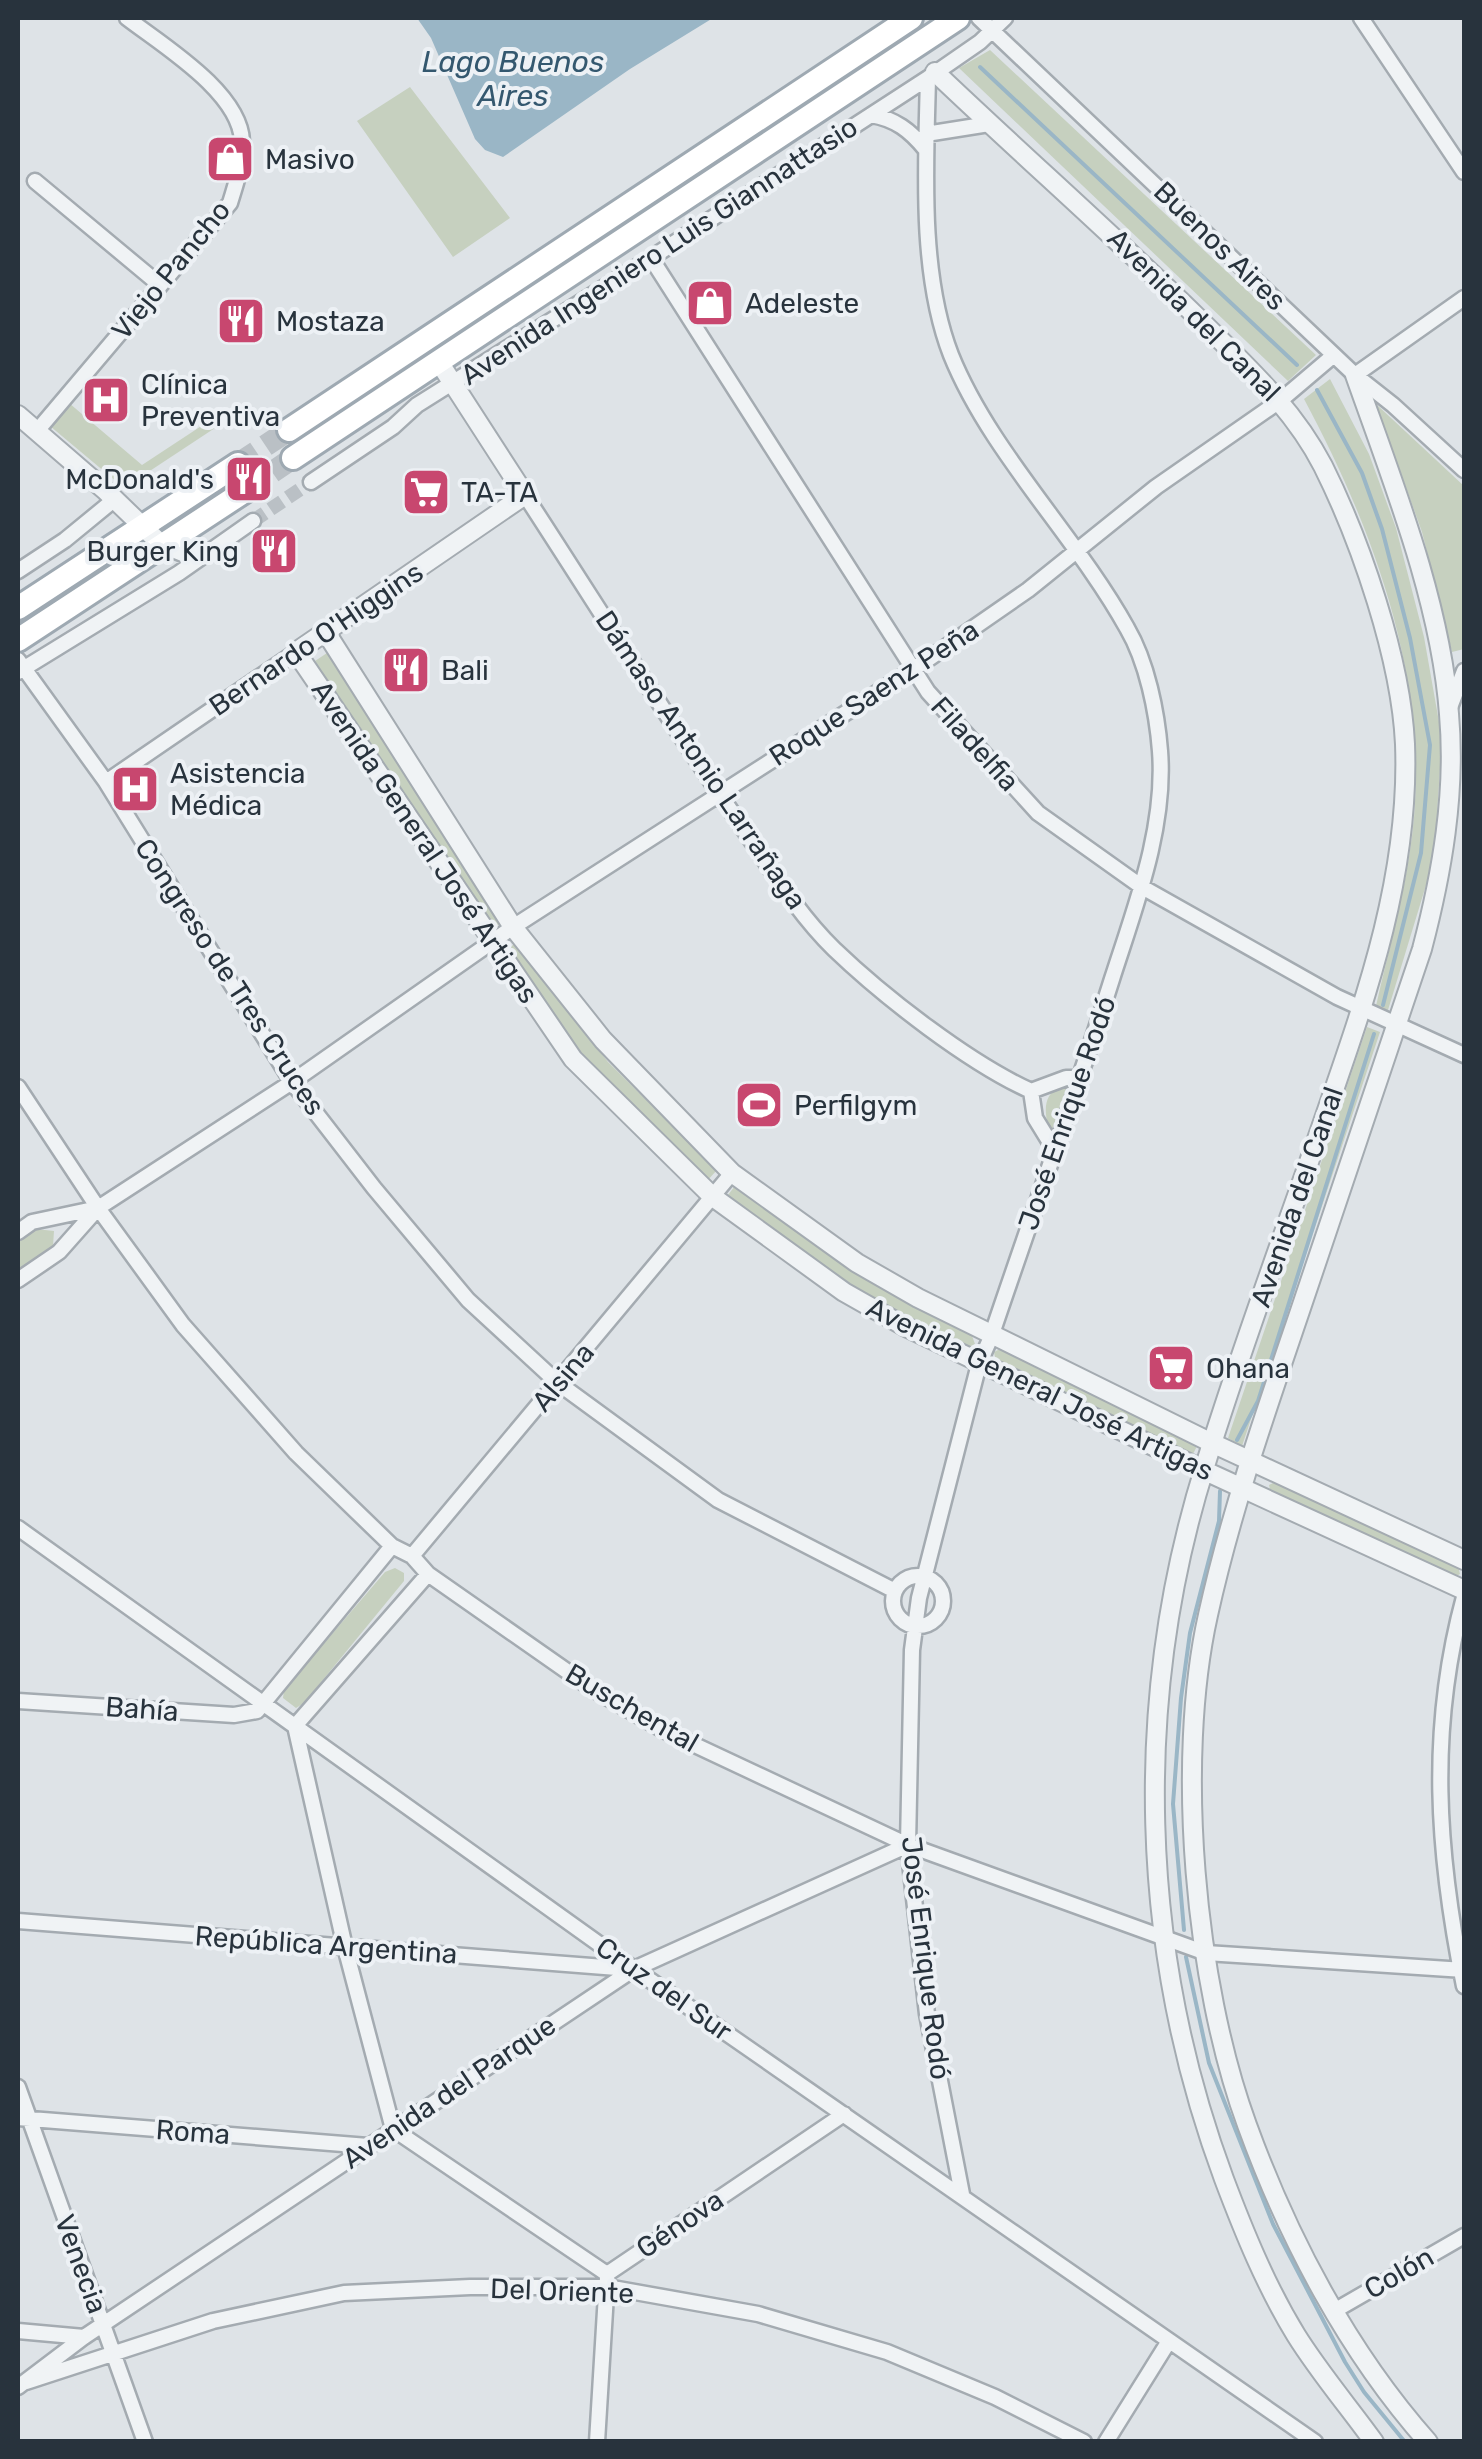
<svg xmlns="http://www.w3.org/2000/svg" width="1482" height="2459" viewBox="0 0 1482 2459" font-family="Rubik,sans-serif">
	<rect width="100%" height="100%" fill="#dee3e7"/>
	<!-- green -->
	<path fill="#c6d0bf" d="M921 24 923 26 718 161 643 218 362 403 359 396 713 158Z
		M990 50 1316 355 1288 381 959 68Z
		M410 87 510 218 453 257 357 121Z
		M1330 379 1369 454 1396 528 1424 637 1442 739 1434 859 1388 1010 1376 1006C1387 957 1401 907 1409 857 1436 698 1378 537 1304 399Z
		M69 403 142 465 218 415 221 424 124 488 50 426Z
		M1376 404 1464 486V649L1452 652 1422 532Z
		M130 542 133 547 18 626V617Z
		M327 653 504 921 491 930 315 661Z
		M517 942 608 1062 717 1170 706 1182 596 1073 505 951Z
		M1367 1027 1380 1032 1242 1446 1228 1438Z
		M1061 1085 1069 1087 1055 1131 1048 1126C1044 1108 1044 1095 1061 1085Z
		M735 1186 852 1266 971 1333 975 1344 965 1349 844 1283 724 1200Z
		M36 1229 54 1231 53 1246 18 1271V1241Z
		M1002 1348 1198 1444 1192 1456 996 1362 994 1352Z
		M1277 1481 1458 1566 1460 1574 1453 1578 1271 1494 1269 1485Z
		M395 1568 404 1573V1581L304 1703 296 1708 283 1698 284 1690 385 1572Z"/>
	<!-- water -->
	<path fill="#9ab6c6" d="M417 18H713L630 69 503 157 485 150 475 139 431 38Z"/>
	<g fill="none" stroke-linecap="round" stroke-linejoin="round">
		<!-- stream -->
		<path stroke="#9ab6c6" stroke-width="4" d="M980 67 1297 365
			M1317 390 1362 473 1382 529 1410 638 1430 745 1421 853 1383 1005
			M1237 1440 1258 1401 1374 1034
			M1184 1930 1173 1804 1181 1698 1190 1633 1219 1521 1220 1491
			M1186 1957 1209 2063 1273 2224 1345 2362 1364 2392 1405 2442"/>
		<!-- minor-tunnel -->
		<path stroke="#bac0c5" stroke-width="14" stroke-dasharray="14 7" stroke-linecap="butt" d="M253 521 311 482"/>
		<!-- primary-tunnel -->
		<path stroke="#bac0c5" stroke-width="22" stroke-dasharray="22 11" stroke-linecap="butt" d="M238 464 289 430
			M245 491 293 458"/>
		<!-- minor casing -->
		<g stroke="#a4abb1" stroke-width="19">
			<path id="minor" d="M979 18 1355 375 1393 405 1464 470
				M1361 18 1464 172
				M928 78C926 164 919 273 951 355 990 452 1076 536 1127 628 1147 662 1157 712 1160 751 1166 828 1135 907 1112 979 1074 1099 1031 1218 991 1337L979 1364 919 1598 912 1650 908 1845 927 2014 962 2194
				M871 115C895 119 910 130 926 150
				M926 134 989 124
				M35 181 160 285
				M651 258 928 692 1038 813 1142 887 1337 997 1464 1055
				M1355 375 1464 298
				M37 431 230 203C236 183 244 161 242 141 240 92 162 45 127 18
				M311 482 393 427 417 405 651 258 928 78 980 42 1005 18
				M525 495C596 604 664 714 738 821 768 864 796 912 834 949 884 997 969 1063 1031 1091
				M163 546 185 555 204 550
				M18 571 65 540 115 499
				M18 660 106 782 292 1082 374 1188 468 1300 558 1383 718 1500 895 1591
				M18 672 179 573 253 521
				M1449 710 1464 671
				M106 782 296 652
				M18 1087 98 1208 183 1325 296 1453 392 1546 412 1556 428 1574 591 1688 665 1731 908 1845 1206 1953 1464 1970
				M1054 1149 1035 1118 1031 1091 1066 1078H1081
				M18 1232 32 1222 98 1208
				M18 1280 59 1252 98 1208 292 1082 513 927 914 669 1028 590 1156 487 1281 400 1334 355
				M18 1528 634 1969 1315 2442
				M412 1556 732 1173
				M428 1574 295 1726 345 1947 393 2129 607 2274
				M893 1601a25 25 0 1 1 50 0a25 25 0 1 1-50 0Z
				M1464 1597C1428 1730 1437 1853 1464 1986
				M18 1701 234 1715 257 1711 392 1546
				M18 1921 630 1969
				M18 2087 145 2442
				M18 2118 368 2146
				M607 2274 844 2114
				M1334 2311 1464 2236
				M18 2331 84 2337
				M26 2382 213 2321 344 2293 470 2287H607L758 2314 887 2352 995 2397 1084 2442
				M18 2387 84 2337 634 1969 908 1845
				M597 2442 607 2278
				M1106 2442 1169 2341"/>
		</g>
		<!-- tertiary casing -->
		<g stroke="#a4abb1" stroke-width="22">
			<path id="tertiary" d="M935 72C1021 154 1111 233 1196 316 1243 363 1292 406 1323 466 1361 542 1401 659 1405 744 1410 874 1367 995 1325 1116 1285 1232 1241 1348 1205 1466 1132 1699 1139 1950 1224 2179 1244 2232 1266 2286 1296 2335 1319 2372 1348 2406 1374 2442
				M439 362 525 495 296 652 573 1059 713 1197 844 1292 904 1326 1203 1470 1464 1590
				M1355 375C1392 480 1441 602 1449 714 1456 793 1442 873 1422 949 1382 1069 1341 1190 1300 1311 1266 1411 1231 1511 1208 1615 1175 1763 1195 1983 1247 2125 1288 2238 1348 2352 1428 2442
				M18 415 106 491 163 546
				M327 634 513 927 603 1040 732 1173 857 1263 918 1298 1212 1443 1464 1560"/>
		</g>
		<!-- primary casing -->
		<g stroke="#9ea9b2" stroke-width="28">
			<path id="primary" d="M289 430 911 18
				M293 458 958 18
				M18 608 238 464
				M18 640 245 491"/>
		</g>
		<!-- minor -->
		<use href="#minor" stroke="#f0f3f5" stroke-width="14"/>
		<!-- tertiary -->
		<use href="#tertiary" stroke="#f0f3f5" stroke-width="18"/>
		<!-- primary -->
		<use href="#primary" stroke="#fff" stroke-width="22"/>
	</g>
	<!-- icons -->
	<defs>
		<g id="shop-square" transform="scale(2.5)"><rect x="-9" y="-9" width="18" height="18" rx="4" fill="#c8476f" stroke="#edf1f5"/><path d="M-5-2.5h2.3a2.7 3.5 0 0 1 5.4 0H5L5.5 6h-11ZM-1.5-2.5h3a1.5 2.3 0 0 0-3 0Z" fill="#fff"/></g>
		<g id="restaurant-square" transform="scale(2.5)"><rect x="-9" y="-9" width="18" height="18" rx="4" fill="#c8476f" stroke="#edf1f5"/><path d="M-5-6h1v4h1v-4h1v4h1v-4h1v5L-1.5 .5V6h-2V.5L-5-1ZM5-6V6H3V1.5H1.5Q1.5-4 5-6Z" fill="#fff"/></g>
		<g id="hospital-square" transform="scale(2.5)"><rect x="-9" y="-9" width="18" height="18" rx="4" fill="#c8476f" stroke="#edf1f5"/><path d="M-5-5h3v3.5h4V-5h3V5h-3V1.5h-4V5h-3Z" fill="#fff"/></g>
		<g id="supermarket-square" transform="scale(2.5)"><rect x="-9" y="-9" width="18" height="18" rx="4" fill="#c8476f" stroke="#edf1f5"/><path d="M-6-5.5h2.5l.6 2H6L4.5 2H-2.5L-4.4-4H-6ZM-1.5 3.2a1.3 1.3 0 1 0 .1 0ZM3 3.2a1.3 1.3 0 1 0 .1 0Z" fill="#fff"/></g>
		<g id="stadium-square" transform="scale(2.5)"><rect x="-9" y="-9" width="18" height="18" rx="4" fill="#c8476f" stroke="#edf1f5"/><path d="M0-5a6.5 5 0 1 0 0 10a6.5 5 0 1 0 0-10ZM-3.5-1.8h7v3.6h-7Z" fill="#fff"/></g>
	</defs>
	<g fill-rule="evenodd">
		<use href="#shop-square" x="230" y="159"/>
		<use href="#shop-square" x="710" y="303"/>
		<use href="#restaurant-square" x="241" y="321"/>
		<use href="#hospital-square" x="106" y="400"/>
		<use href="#restaurant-square" x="249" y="479"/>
		<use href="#supermarket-square" x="426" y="492"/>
		<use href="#restaurant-square" x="274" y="551"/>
		<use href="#restaurant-square" x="406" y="670"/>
		<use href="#hospital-square" x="135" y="789"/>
		<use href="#stadium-square" x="759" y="1105"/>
		<use href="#supermarket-square" x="1171" y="1368"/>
	</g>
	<g text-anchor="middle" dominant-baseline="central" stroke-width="8" stroke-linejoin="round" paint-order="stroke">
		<!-- poi labels -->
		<g font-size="28" fill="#28333d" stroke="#edf1f5" text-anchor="start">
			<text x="265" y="159">Masivo</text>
			<text x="745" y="303">Adeleste</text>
			<text x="276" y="321">Mostaza</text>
			<text x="141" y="384">Clínica<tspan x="141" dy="32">Preventiva</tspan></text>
			<text x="214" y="479" text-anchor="end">McDonald's</text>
			<text x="461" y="492">TA-TA</text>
			<text x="239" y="551" text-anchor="end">Burger King</text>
			<text x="441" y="670">Bali</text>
			<text x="170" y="773">Asistencia<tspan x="170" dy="32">Médica</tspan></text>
			<text x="794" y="1105">Perfilgym</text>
			<text x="1206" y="1368">Ohana</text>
		</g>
		<!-- street labels -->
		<g font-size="28" fill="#28333d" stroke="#edf1f5">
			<text transform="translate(1220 246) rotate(44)">Buenos Aires</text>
			<text transform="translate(659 251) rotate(-33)">Avenida Ingeniero Luis Giannattasio</text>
			<text transform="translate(171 270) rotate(-51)">Viejo Pancho</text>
			<text transform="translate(1194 315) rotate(45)">Avenida del Canal</text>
			<text transform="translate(316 639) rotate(-34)">Bernardo O'Higgins</text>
			<text transform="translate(874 693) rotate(-33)">Roque Saenz Peña</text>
			<text transform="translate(975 744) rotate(48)">Filadelfia</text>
			<text transform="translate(701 760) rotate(56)">Dámaso Antonio Larrañaga</text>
			<text transform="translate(425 842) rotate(56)">Avenida General José Artigas</text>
			<text transform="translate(230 977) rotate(57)">Congreso de Tres Cruces</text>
			<text transform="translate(1067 1113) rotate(-71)">José Enrique Rodó</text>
			<text transform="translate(1297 1197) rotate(-71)">Avenida del Canal</text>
			<text transform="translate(563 1377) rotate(-50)">Alsina</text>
			<text transform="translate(1040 1389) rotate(26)">Avenida General José Artigas</text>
			<text transform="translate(632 1708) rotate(30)">Buschental</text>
			<text transform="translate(142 1709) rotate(4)">Bahía</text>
			<text transform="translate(326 1945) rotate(4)">República Argentina</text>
			<text transform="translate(926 1958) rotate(83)">José Enrique Rodó</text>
			<text transform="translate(664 1989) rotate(35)">Cruz del Sur</text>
			<text transform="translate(449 2092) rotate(-34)">Avenida del Parque</text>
			<text transform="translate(193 2132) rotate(4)">Roma</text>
			<text transform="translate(680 2224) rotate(-34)">Génova</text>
			<text transform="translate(81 2264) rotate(70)">Venecia</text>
			<text transform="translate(1399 2273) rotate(-30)">Colón</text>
			<text transform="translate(562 2291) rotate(2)">Del Oriente</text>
		</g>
		<!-- water labels -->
		<g font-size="30" font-style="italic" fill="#34586f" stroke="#edf1f5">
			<text x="513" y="62">Lago Buenos<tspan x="513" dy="34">Aires</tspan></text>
		</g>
	</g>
	<!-- border -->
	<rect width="1482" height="2459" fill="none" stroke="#28333d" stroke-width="40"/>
</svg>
